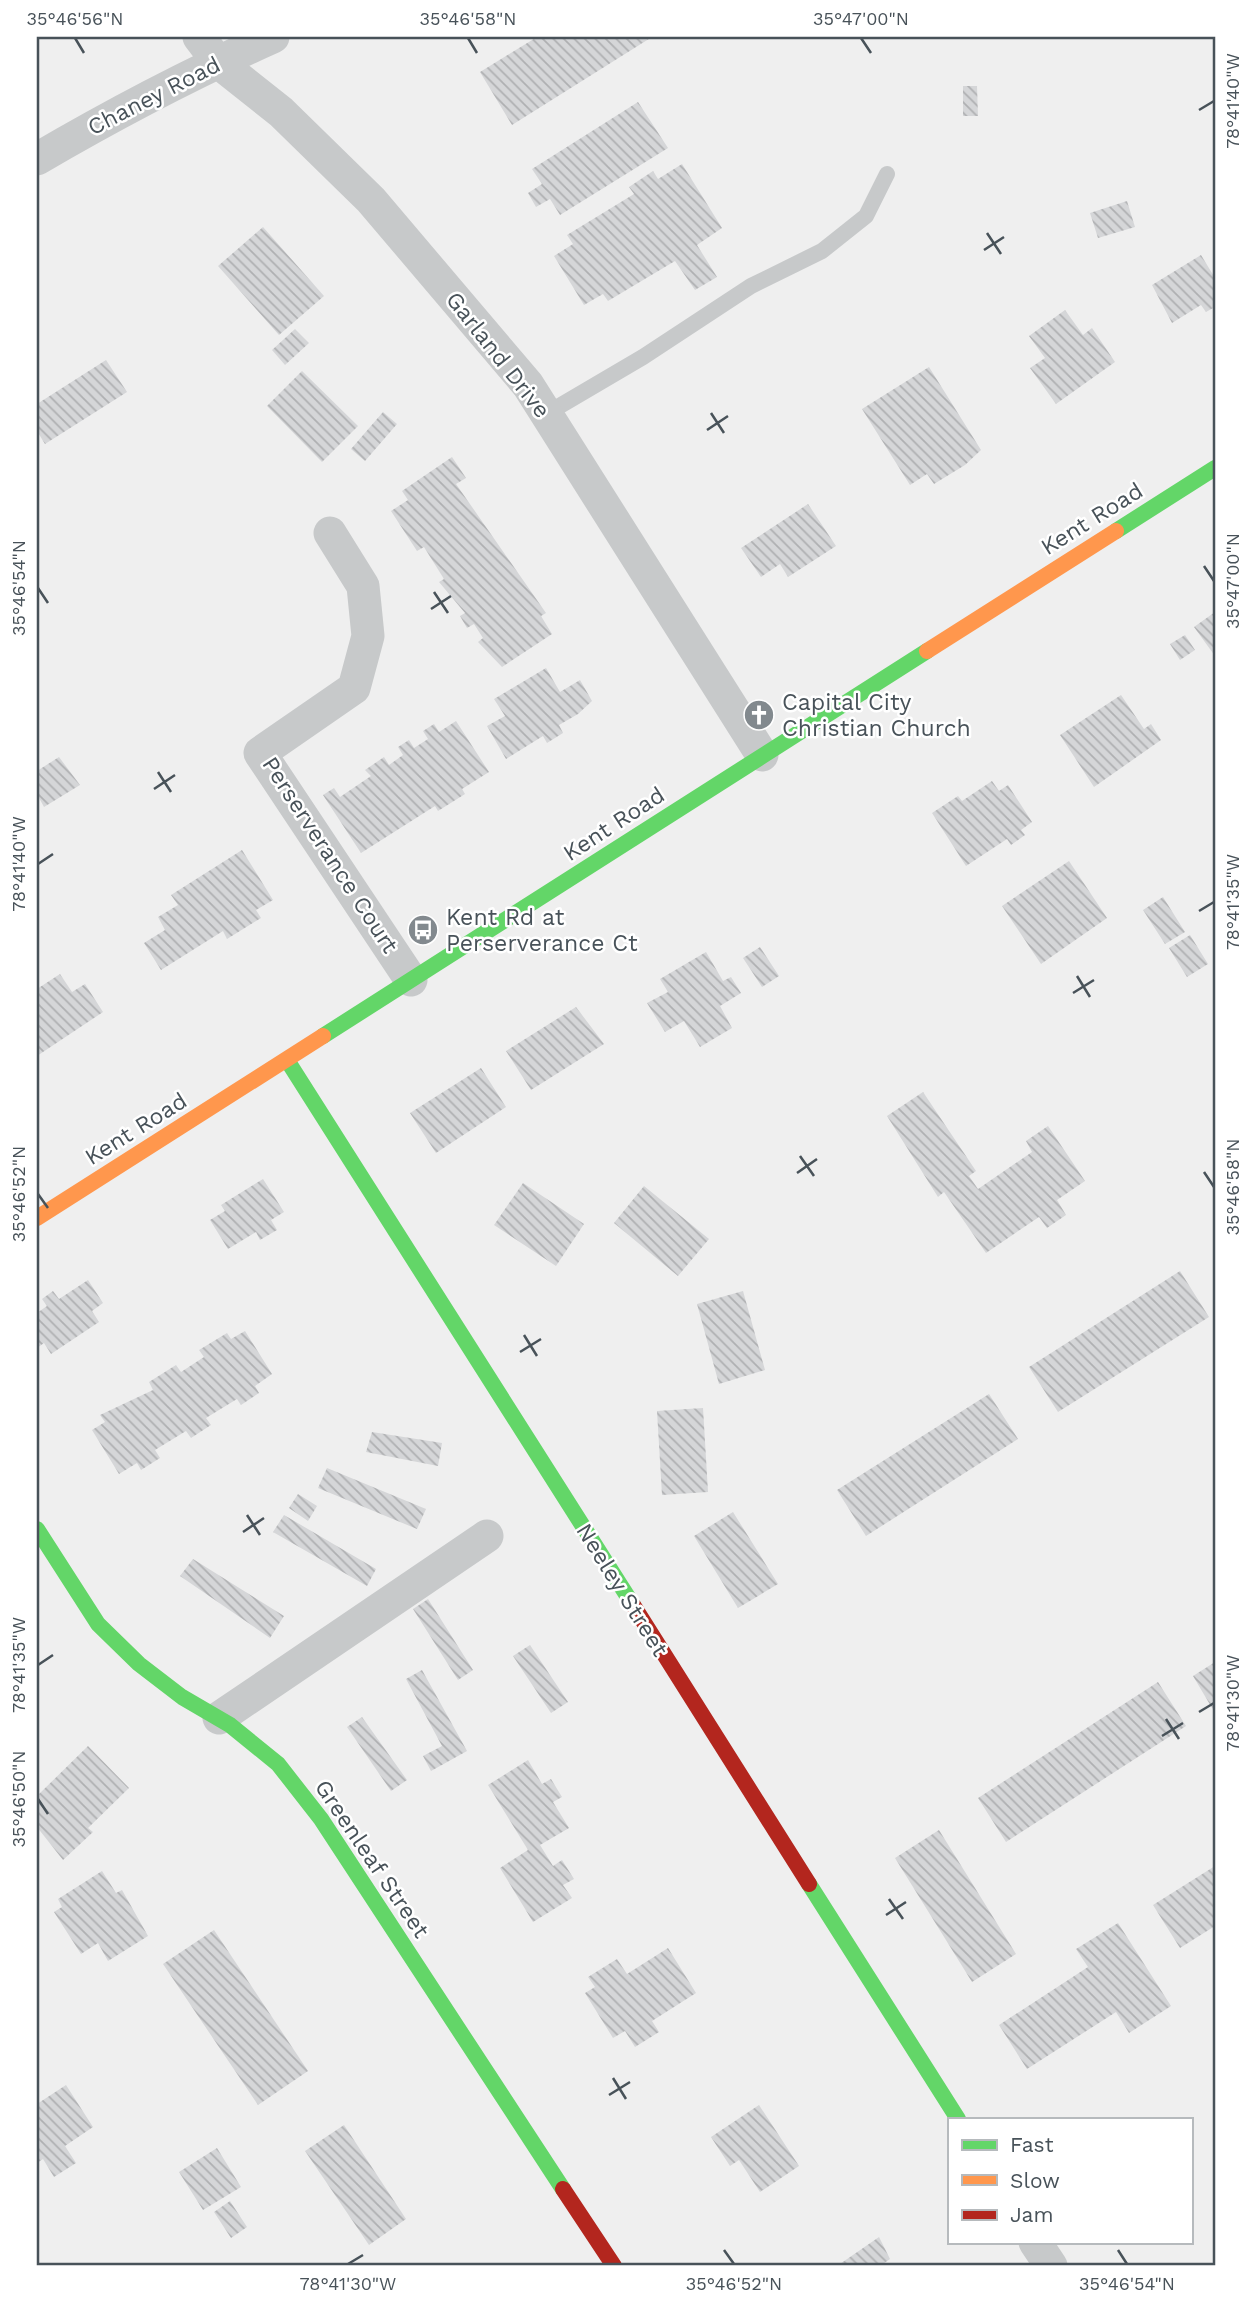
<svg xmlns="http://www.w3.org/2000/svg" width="1252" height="2303" viewBox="0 0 1252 2303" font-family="'Work Sans',sans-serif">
	<defs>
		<pattern id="building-back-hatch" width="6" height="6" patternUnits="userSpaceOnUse" patternTransform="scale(1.75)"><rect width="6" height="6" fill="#d5d6d8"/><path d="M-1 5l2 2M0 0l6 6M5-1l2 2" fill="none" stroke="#afb0b2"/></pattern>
	</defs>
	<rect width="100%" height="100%" fill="#efefef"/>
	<!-- building -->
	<path fill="url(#building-back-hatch)" d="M537 37H652L512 125 480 72Z
		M963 86H977L978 116H963Z
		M638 102 668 148 560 215 550 199 536 207 528 193 542 184 532 169Z
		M682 164 722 228 697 245 717 277 695 290 675 261 608 301 603 294 584 305 554 256 573 244 567 235 634 194 629 187 653 171 658 179Z
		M1127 201 1135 227 1098 238 1090 213Z
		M263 227 324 296 279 335 218 266Z
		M1201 255 1215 278V307L1206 312 1201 305 1172 323 1152 285Z
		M1065 310 1083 335 1092 328 1115 362 1056 404 1030 368 1045 358 1029 336Z
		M295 329 309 343 285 365 272 350Z
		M106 360 127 392 45 444 37 431V404Z
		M929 367 981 450 965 465 934 484 927 474 910 485 862 409Z
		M302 371 358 426 322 462 267 406Z
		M383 412 397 424 365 461 351 449Z
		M452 457 466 478 456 484 546 613 541 616 552 634 502 667 478 642 483 638 474 624 467 628 460 616 465 613 439 582 444 579 424 547 417 551 391 511 408 500 402 491Z
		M808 504 836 546 788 577 780 564 761 577 741 548Z
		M1215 612V656L1194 627Z
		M1185 635 1195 650 1180 660 1170 644Z
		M546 668 560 692 580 680 592 701 578 714 559 725 563 733 547 743 543 736 506 759 487 726 505 716 494 699Z
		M1121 695 1144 729 1151 724 1161 740 1094 787 1060 735Z
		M456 721 489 772 462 789 465 794 438 811 435 806 361 853 323 795 334 788 340 797 371 776 365 770 384 757 389 765 403 755 398 747 409 740 414 748 428 739 423 731 434 724 439 732Z
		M59 757 80 785 44 807 37 794V771Z
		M992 781 999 791 1008 785 1032 822 1021 830 1025 835 1011 845 1007 839 966 866 932 813 958 796 962 801Z
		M242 850 273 900 256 910 261 918 227 939 223 931 161 970 144 943 165 930 158 917 178 905 171 895Z
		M1069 861 1107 918 1041 964 1002 906Z
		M1163 897 1185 932 1165 944 1143 910Z
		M1190 935 1208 964 1187 977 1169 948Z
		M760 947 779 976 762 987 743 958Z
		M706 952 723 981 731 977 741 993 720 1006 732 1028 700 1047 684 1021 665 1032 647 1003 668 992 660 979Z
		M60 974 72 992 85 984 103 1012 37 1056V989Z
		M576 1007 604 1044 531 1090 506 1051Z
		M481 1068 506 1107 436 1153 410 1113Z
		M923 1092 976 1171 969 1176 978 1189 1032 1152 1026 1141 1048 1126 1085 1181 1057 1200 1066 1215 1047 1228 1039 1217 986 1253 944 1192 938 1197 887 1116Z
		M263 1179 284 1212 271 1220 277 1230 260 1240 256 1232 228 1249 210 1220 225 1211 221 1205Z
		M523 1183 584 1224 556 1266 494 1225Z
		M644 1186 709 1239 678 1276 614 1223Z
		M1180 1271 1209 1317 1058 1412 1029 1367Z
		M88 1280 103 1303 92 1311 99 1322 51 1354 44 1343 37 1348V1313L47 1306 42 1299 53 1291 59 1299Z
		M743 1291 765 1370 719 1384 697 1304Z
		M245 1331 272 1374 255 1386 259 1393 241 1405 237 1399 206 1418 211 1425 191 1438 186 1431 155 1450 160 1458 141 1470 137 1463 119 1474 92 1430 105 1422 100 1415 153 1390 149 1382 176 1365 181 1372 204 1357 199 1350 227 1333 231 1339Z
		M989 1394 1018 1439 866 1536 837 1490Z
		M703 1408 708 1492 662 1495 657 1411Z
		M372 1432 442 1443 438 1466 366 1452Z
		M327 1468 426 1509 417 1529 318 1488Z
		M298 1494 317 1506 308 1521 289 1508Z
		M733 1512 778 1584 738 1608 694 1536Z
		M284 1515 376 1569 367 1586 273 1532Z
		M193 1559 284 1616 270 1638 180 1576Z
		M428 1599 473 1670 458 1680 413 1609Z
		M530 1645 568 1702 551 1713 513 1656Z
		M1215 1662V1713L1193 1676Z
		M422 1670 467 1751 431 1771 423 1756 442 1746 406 1679Z
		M1158 1682 1186 1726 1006 1842 978 1798Z
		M362 1717 407 1780 391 1791 347 1727Z
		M88 1746 129 1788 88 1828 93 1832 63 1860 37 1827V1796Z
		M528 1760 542 1784 551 1779 562 1797 553 1802 569 1828 540 1845 553 1866 562 1860 574 1879 563 1885 572 1898 533 1922 500 1868 528 1850 488 1785Z
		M939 1830 1016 1954 972 1982 895 1858Z
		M1215 1866V1926L1180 1948 1153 1905Z
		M102 1871 116 1893 122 1890 148 1936 108 1961 98 1943 81 1954 54 1912 62 1907 58 1899Z
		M1118 1923 1171 2006 1129 2033 1116 2012 1027 2069 999 2025 1088 1967 1076 1949Z
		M214 1930 308 2071 258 2105 163 1964Z
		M668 1948 696 1993 652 2021 659 2032 635 2047 625 2031 613 2038 585 1993 595 1987 588 1977 617 1959 627 1974Z
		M66 2085 93 2127 65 2146 76 2163 54 2177 43 2159 37 2163V2104Z
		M759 2105 799 2166 760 2192 739 2160 730 2166 711 2137Z
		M344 2125 406 2219 369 2245 305 2151Z
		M217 2148 241 2187 203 2210 179 2172Z
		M230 2201 247 2227 231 2238 214 2212Z
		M879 2237 890 2259 880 2266H837Z"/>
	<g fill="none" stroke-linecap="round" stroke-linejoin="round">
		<!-- lane -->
		<path stroke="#c7c9ca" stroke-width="16" d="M546 414 643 357 751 286 822 251 866 216 887 174"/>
		<!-- street -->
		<path stroke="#c7c9ca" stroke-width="33" d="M199 37 218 62 281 112 371 200 528 385 762 755
			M37 159C114 114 192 73 273 37
			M330 533 363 586 368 636 354 688 260 753 411 980
			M219 1718 487 1536
			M1035 2242 1051 2266"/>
		<!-- fast -->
		<path stroke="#63d668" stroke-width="16" d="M1116 531 1215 468
			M323 1036 927 651
			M287 1060 633 1605
			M37 1529 98 1624 139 1664 182 1697 230 1725 278 1764 321 1819 563 2189
			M809 1884 958 2119"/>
		<!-- slow -->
		<path stroke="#ff974d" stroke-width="16" d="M927 651 1116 531
			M37 1218 323 1036"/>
		<!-- jam -->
		<path stroke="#b3261e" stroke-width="16" d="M633 1605 809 1884
			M563 2189 614 2266"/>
	</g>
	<!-- ticks -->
	<path fill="none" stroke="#485259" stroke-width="2.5" d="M75 38 84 53M468 38 477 53M861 38 871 53M1199 110 1214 101M987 233 1001 254M984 250 1004 237M711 413 724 433M707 430 728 416M1204 566 1214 581M38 588 48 603M434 592 448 613M431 609 451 596M158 772 171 792M154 789 175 775M38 864 53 854M1199 911 1214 902M1077 976 1090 997M1073 993 1094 980M800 1156 814 1176M1204 1172 1214 1187M797 1173 817 1159M38 1194 48 1208M524 1335 537 1356M520 1352 541 1339M247 1515 260 1535M243 1532 264 1518M38 1665 53 1655M1199 1712 1214 1703M1166 1719 1179 1739M1162 1736 1183 1723M38 1799 48 1814M889 1899 903 1919M886 1915 906 1902M613 2078 626 2099M609 2095 630 2082M724 2250 734 2264M1118 2250 1127 2264M348 2264 363 2255"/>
	<!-- icons -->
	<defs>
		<g id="church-disc" transform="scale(1.575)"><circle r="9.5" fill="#82898e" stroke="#fff"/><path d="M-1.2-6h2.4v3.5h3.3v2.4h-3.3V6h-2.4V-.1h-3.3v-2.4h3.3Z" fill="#fff"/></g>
		<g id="bus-disc" transform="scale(1.575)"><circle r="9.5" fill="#82898e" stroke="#fff"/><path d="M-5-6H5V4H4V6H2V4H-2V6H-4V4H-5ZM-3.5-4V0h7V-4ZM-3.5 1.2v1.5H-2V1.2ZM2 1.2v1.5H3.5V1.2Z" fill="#fff"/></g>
	</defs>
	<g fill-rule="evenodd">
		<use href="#church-disc" x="759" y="715"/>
		<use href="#bus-disc" x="423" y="930"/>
	</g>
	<g text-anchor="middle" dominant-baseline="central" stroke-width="5" stroke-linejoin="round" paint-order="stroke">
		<!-- street labels -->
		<g font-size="23" fill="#485259" stroke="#fff">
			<text transform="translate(154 96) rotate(-27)">Chaney Road</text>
			<text transform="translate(498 355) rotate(52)">Garland Drive</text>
			<text transform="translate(1092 519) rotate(-32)">Kent Road</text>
			<text transform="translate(614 824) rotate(-33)">Kent Road</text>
			<text transform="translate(330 855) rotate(57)">Perserverance Court</text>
			<text transform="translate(136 1129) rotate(-32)">Kent Road</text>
			<text transform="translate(622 1590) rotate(58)">Neeley Street</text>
			<text transform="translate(372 1859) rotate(56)">Greenleaf Street</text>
		</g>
		<!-- poi labels -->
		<g font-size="23" fill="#485259" stroke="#fff" text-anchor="start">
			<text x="782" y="702">Capital City<tspan x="782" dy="26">Christian Church</tspan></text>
			<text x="446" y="917">Kent Rd at<tspan x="446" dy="26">Perserverance Ct</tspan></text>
		</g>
	</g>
	<!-- border -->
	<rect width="1252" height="2303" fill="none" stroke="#ffffff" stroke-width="77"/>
	<!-- legend -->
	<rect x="948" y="2118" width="245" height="126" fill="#ffffff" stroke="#b6babd" stroke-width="2"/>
	<rect x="962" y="2140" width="35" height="10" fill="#63d668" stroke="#b6babd" stroke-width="2"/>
	<text x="1010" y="2152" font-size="21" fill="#485259">Fast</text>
	<rect x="962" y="2175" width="35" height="10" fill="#ff974d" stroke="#b6babd" stroke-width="2"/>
	<text x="1010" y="2188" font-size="21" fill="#485259">Slow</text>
	<rect x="962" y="2210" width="35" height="10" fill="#b3261e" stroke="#b6babd" stroke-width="2"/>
	<text x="1010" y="2222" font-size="21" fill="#485259">Jam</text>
	<rect x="38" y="38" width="1176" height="2226" fill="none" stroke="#485259" stroke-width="2.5"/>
	<g font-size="18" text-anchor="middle" fill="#485259">
		<text x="75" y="25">35°46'56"N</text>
		<text x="468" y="25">35°46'58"N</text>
		<text x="861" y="25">35°47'00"N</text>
		<text transform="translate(1233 101) rotate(-90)" y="6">78°41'40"W</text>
		<text transform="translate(1233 581) rotate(-90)" y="6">35°47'00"N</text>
		<text transform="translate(19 588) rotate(-90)" y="6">35°46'54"N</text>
		<text transform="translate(19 864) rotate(-90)" y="6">78°41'40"W</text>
		<text transform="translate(1233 902) rotate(-90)" y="6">78°41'35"W</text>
		<text transform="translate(1233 1187) rotate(-90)" y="6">35°46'58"N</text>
		<text transform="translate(19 1194) rotate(-90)" y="6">35°46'52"N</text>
		<text transform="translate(19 1665) rotate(-90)" y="6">78°41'35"W</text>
		<text transform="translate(1233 1703) rotate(-90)" y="6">78°41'30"W</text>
		<text transform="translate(19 1799) rotate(-90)" y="6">35°46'50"N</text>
		<text x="348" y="2290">78°41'30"W</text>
		<text x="734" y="2290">35°46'52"N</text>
		<text x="1127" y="2290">35°46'54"N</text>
	</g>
</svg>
